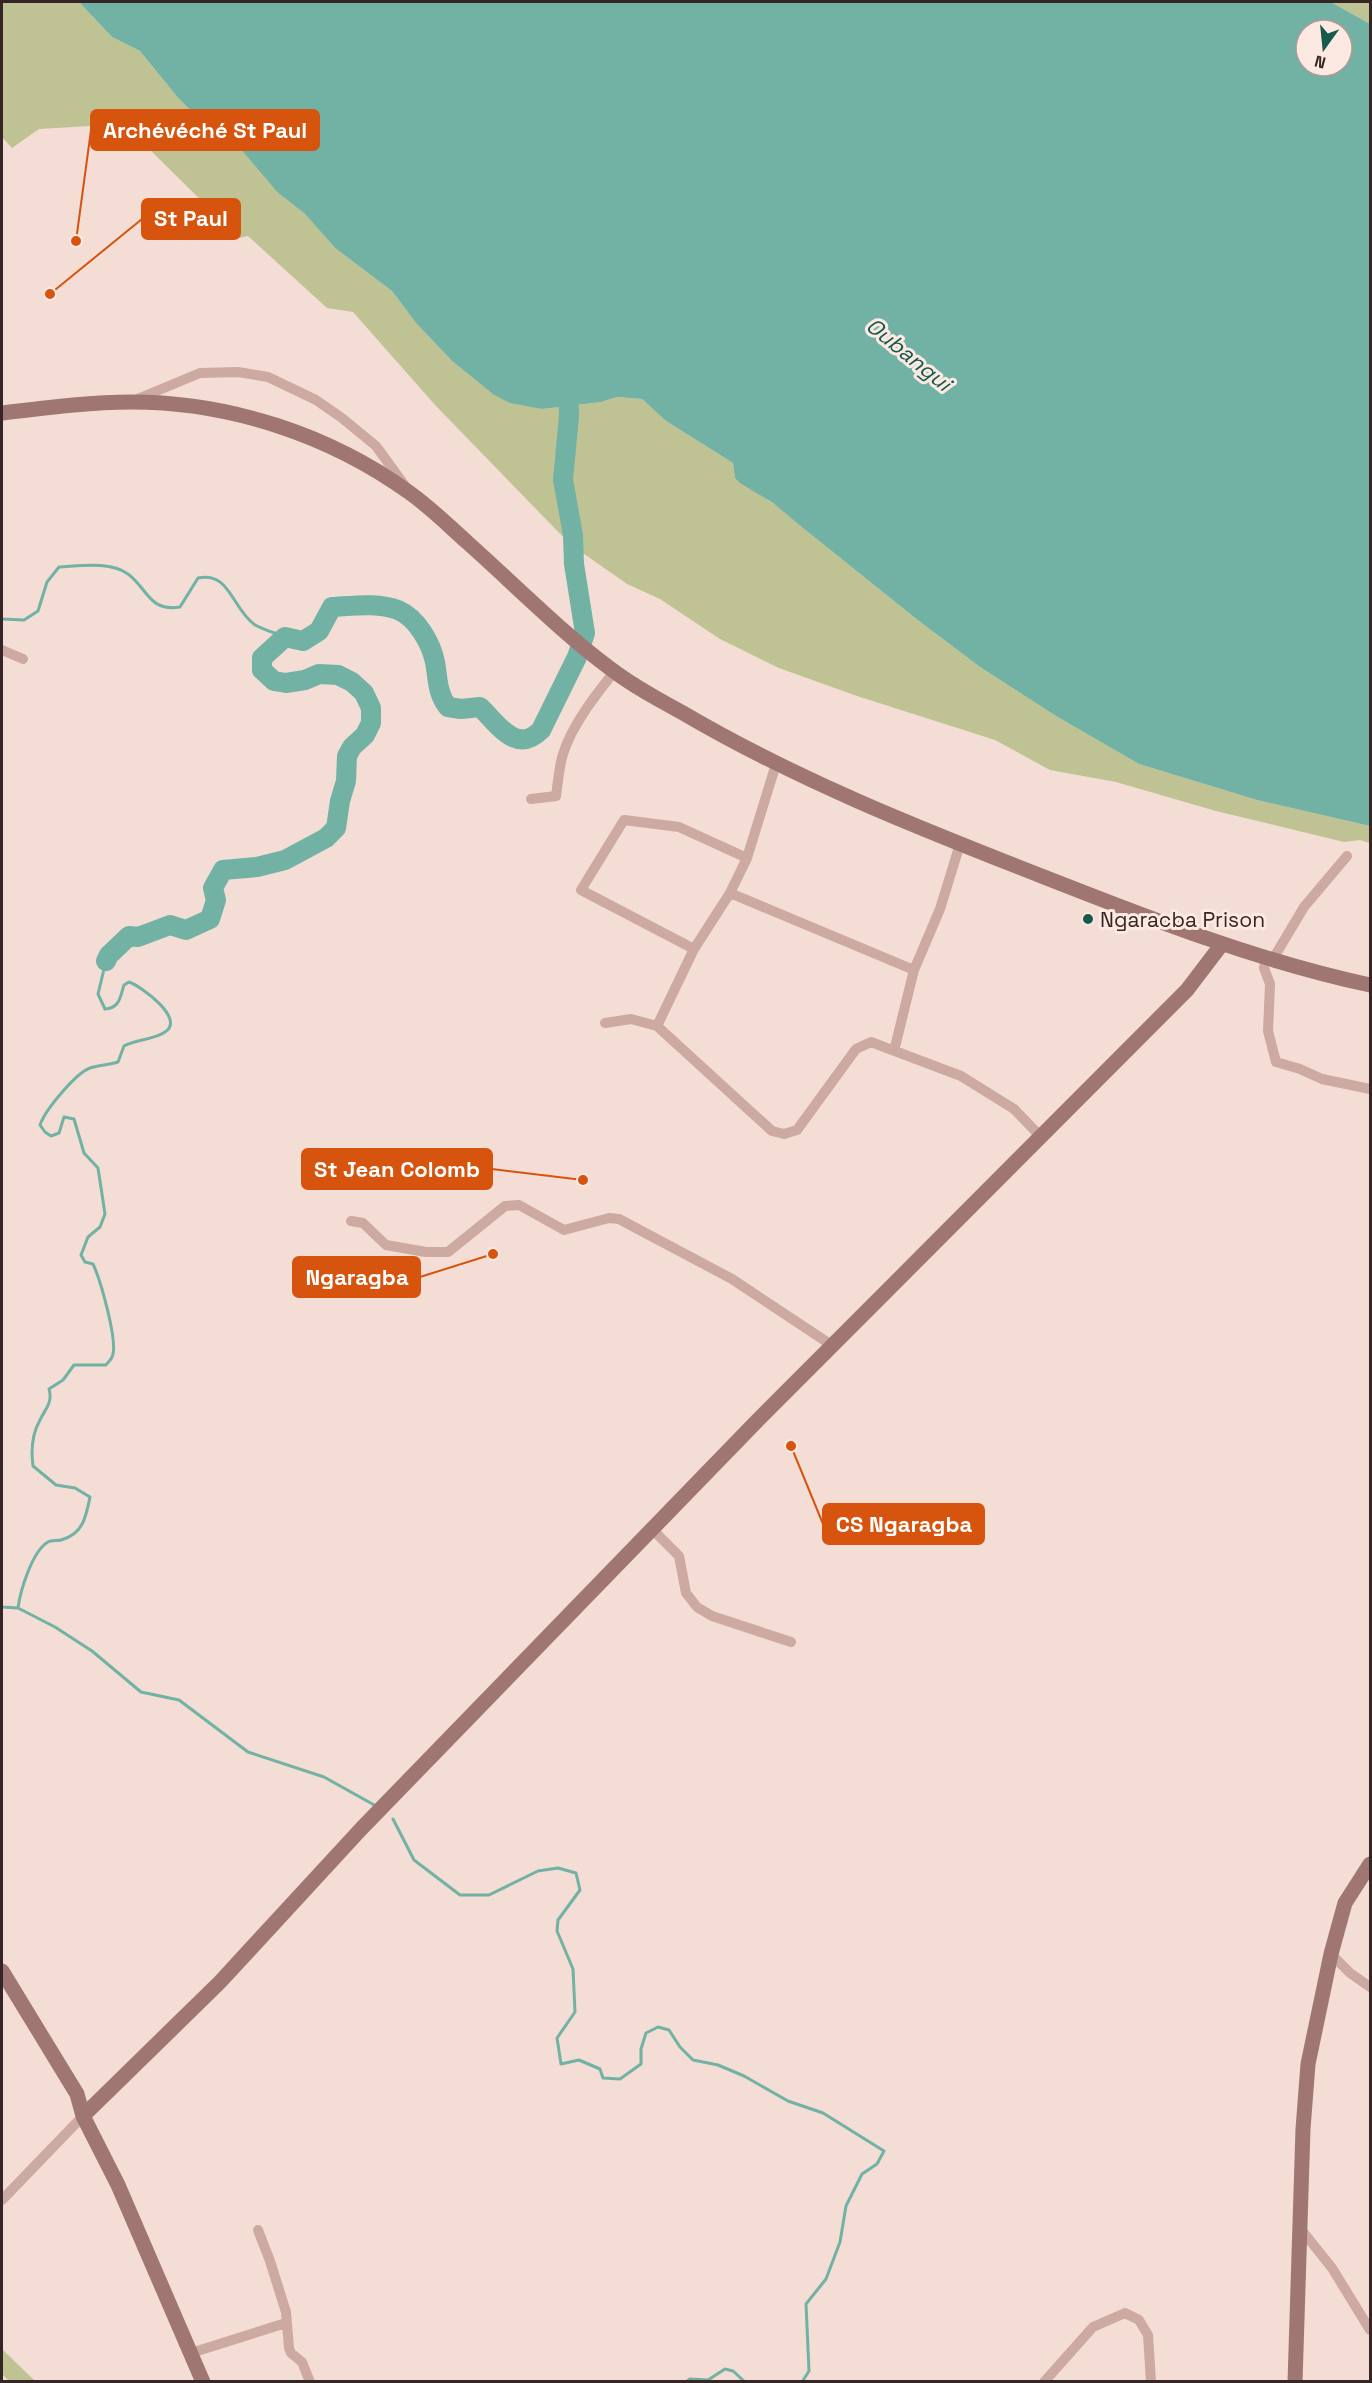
<svg xmlns="http://www.w3.org/2000/svg" width="1372" height="2383" viewBox="0 0 1372 2383" font-family="'Space Grotesk',sans-serif">
	<rect width="100%" height="100%" fill="#f3ddd5"/>
	<!-- green -->
	<path fill="#bfc394" d="M2 2H79L112 37 140 51 179 99 205 124 233 140 277 192 305 214 335 248 392 291 416 323 452 361 494 395 542 409 601 402 617 397 642 399 666 421 733 463 735 478 792 516 808 532 919 621 980 667 1056 716 1139 764 1257 800 1370 826V843L1360 840 1344 842 1216 811 1116 782 1050 770 995 740 857 696 779 668 720 639 660 599 627 584 570 544 436 406 353 312 327 308 248 236 239 238 124 124 39 129 12 148 2 137Z
		M1331 2H1370V24Z
		M2 2349 35 2381H9L2 2374Z"/>
	<!-- water -->
	<path fill="#72b2a4" fill-rule="evenodd" d="M79 2H1331L1370 24V826L1257 800 1139 764 1056 716 980 667 919 621 808 532 773 503 740 483 735 478 733 463 666 421 642 399 617 397 601 402 542 409 510 403 494 395 452 361 416 323 392 291 335 248 305 214 277 192 233 140 205 124 179 99 140 51 112 37ZM1306 30H1342V66H1306Z"/>
	<g fill="none" stroke-linecap="round" stroke-linejoin="round">
		<!-- stream -->
		<path stroke="#72b2a4" stroke-width="3" d="M2 619 24 620 38 611 47 582 59 567C80 566 110 561 128 574 148 589 149 612 180 607L198 578C230 571 232 609 255 625 264 630 276 633 285 637
			M106 961 98 994 105 1009C120 1008 120 997 124 985L129 982C141 986 186 1019 165 1032 154 1040 136 1039 124 1046L118 1062C108 1065 99 1065 90 1068 76 1073 45 1110 40 1125L45 1132 51 1136 59 1133 64 1117 74 1119 84 1153 98 1168 105 1214 100 1227 88 1237 81 1255 85 1262 93 1264C100 1279 119 1343 112 1357 111 1360 108 1362 106 1365H74L63 1380 49 1389C53 1403 45 1409 40 1420 32 1434 31 1451 33 1466L56 1485 75 1488 90 1497C86 1517 83 1534 61 1540 57 1541 51 1540 48 1542 32 1551 20 1592 18 1608L55 1627 92 1651 141 1692 179 1700 248 1752 324 1777 376 1806
			M2 1607 18 1608
			M393 1819 414 1860 460 1895H489L538 1871 558 1868 576 1873 580 1890 558 1920 557 1931 573 1969 575 2012 557 2038 561 2064 579 2060 600 2069 603 2078 620 2079 641 2064V2049L646 2033 658 2027 669 2030 680 2047 693 2060 718 2065 744 2076 788 2101 823 2113 884 2151 877 2164 862 2174 846 2206 840 2242 826 2279 806 2304 809 2371 802 2382
			M686 2382 690 2379 708 2380 725 2369 733 2371 745 2382"/>
		<!-- river -->
		<path stroke="#72b2a4" stroke-width="20" d="M106 961 109 955 129 936 138 937 170 925 186 930 210 919 216 900 213 888 223 870 257 867 285 860 326 838 336 828 340 801 346 781 347 756 352 747 365 735 371 723V708L364 693 352 682 338 675 319 674 305 680 286 683 274 681 262 670V658L285 637 303 641 319 631 332 607C352 606 378 602 398 610 417 618 431 643 435 662 438 678 437 694 448 707L461 709 480 707C498 724 516 755 541 730L577 657 585 633 574 564 573 535 563 480 569 416 568 379"/>
		<!-- street -->
		<path stroke="#cca9a1" stroke-width="10" d="M135 400 200 373 238 372 268 377 316 400 342 418 376 446 405 486
			M2 650 23 659
			M531 799 556 796C558 782 559 767 563 754 572 725 595 696 614 672
			M730 893 914 970
			M694 949 581 890 624 820 679 827 747 858
			M1266 957 1264 968 1270 984 1268 1031 1276 1062 1300 1069 1322 1079 1370 1089
			M1273 959 1304 907 1347 856
			M605 1023 631 1019 657 1026 772 1131 784 1134 797 1130 856 1049 871 1042 961 1076 1014 1109 1040 1136
			M657 1026 694 949 730 893 747 858 776 764
			M894 1051 914 970 940 909 960 844
			M351 1221 363 1223 386 1245 426 1252H448L505 1206 519 1205 564 1230 609 1218 619 1219 732 1279 833 1346
			M651 1528 679 1556 686 1593 697 1607 712 1616 791 1642
			M1331 1954 1350 1973 1370 1987
			M2 2200 83 2116
			M1300 2228 1332 2268 1370 2330
			M258 2230 270 2261 286 2312 289 2348 291 2353 302 2362 310 2382
			M191 2353 286 2323
			M1044 2382 1093 2327 1125 2313 1139 2320 1148 2335 1151 2382"/>
		<!-- secondary -->
		<path stroke="#9f7672" stroke-width="15" d="M2 413C44 408 88 402 131 402 230 402 330 435 410 493 431 508 449 526 468 543 515 585 560 631 611 669 633 686 659 700 683 713 797 780 921 829 1044 877 1151 919 1258 961 1370 985
			M2 1971 77 2094 83 2116 118 2185 203 2382
			M83 2116 220 1982 361 1829 755 1423 1187 990 1222 944
			M1295 2382 1303 2129 1308 2064 1331 1954 1345 1903 1370 1864"/>
	</g>
	<!-- markers -->
	<circle fill="#165a4d" stroke="#fbe9e2" stroke-width="2" cx="1088" cy="919" r="6"/>
	<g text-anchor="middle" dominant-baseline="central" stroke-width="6" stroke-linejoin="round" paint-order="stroke">
		<!-- poi labels -->
		<g font-size="21" fill="#352524" stroke="#fbe9e2" text-anchor="start">
			<text x="1100" y="919">Ngaracba Prison</text>
		</g>
		<!-- water labels -->
		<g font-size="22" font-style="italic" fill="#165a4d" stroke="#fbe9e2">
			<text transform="translate(909 354) rotate(39)">Oubangui</text>
		</g>
	</g>
	<!-- callouts -->
	<path fill="none" stroke="#d6540e" stroke-width="2" d="M76 241L91 130M50 294L142 219M583 1180L492 1169M493 1254L420 1277M791 1446L823 1524"/>
	<g fill="#d6540e" stroke="#fbe9e2" stroke-width="2">
		<circle cx="76" cy="241" r="6"/>
		<circle cx="50" cy="294" r="6"/>
		<circle cx="583" cy="1180" r="6"/>
		<circle cx="493" cy="1254" r="6"/>
		<circle cx="791" cy="1446" r="6"/>
	</g>
	<g fill="#d6540e" stroke="#d6540e" stroke-width="2">
		<rect x="91" y="110" width="228" height="40" rx="6"/>
		<rect x="142" y="199" width="98" height="40" rx="6"/>
		<rect x="302" y="1149" width="190" height="40" rx="6"/>
		<rect x="293" y="1257" width="127" height="40" rx="6"/>
		<rect x="823" y="1504" width="161" height="40" rx="6"/>
	</g>
	<g font-size="22" text-anchor="middle" font-weight="bold" fill="#fff">
		<text x="205" y="138">Archévéché St Paul</text>
		<text x="191" y="226">St Paul</text>
		<text x="397" y="1177">St Jean Colomb</text>
		<text x="357" y="1285">Ngaragba</text>
		<text x="904" y="1532">CS Ngaragba</text>
	</g>
	<!-- border -->
	<rect width="1372" height="2383" fill="none" stroke="#352524" stroke-width="6"/>
	<!-- north arrow -->
	<g transform="translate(1324 48) rotate(195)"><circle r="28" fill="#fbe9e2" stroke="#ac9b96" stroke-width="1.5"/>
	<path d="M0-4.5L10 22L0 15L-10 22Z" fill="#165a4d"/>
	<text y="-9" font-size="16" font-weight="bold" text-anchor="middle" fill="#352524">N</text>
	</g>
</svg>
